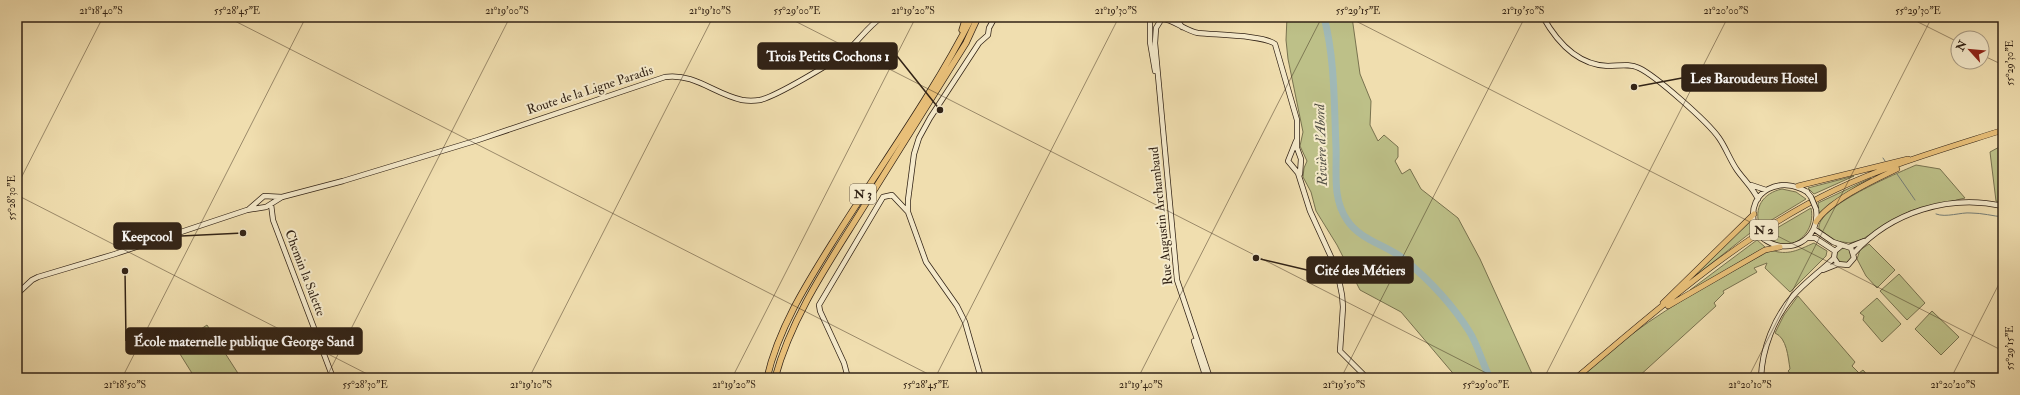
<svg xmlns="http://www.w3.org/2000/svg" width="2020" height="395" viewBox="0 0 2020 395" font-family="'IM FELL Double Pica',serif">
	<rect width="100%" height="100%" fill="#f0deaf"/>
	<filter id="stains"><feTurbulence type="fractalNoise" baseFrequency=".005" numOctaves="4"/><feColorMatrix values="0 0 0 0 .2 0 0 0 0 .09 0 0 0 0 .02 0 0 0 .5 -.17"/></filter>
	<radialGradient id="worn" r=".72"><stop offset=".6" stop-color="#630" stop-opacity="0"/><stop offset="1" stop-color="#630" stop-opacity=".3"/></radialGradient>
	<!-- green -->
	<path fill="#bdc088" stroke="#78724f" d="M1287 17H1352L1360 74 1371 101 1370 125 1378 141 1384 135 1398 147V157L1395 161 1402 174 1410 169 1421 189 1458 218 1480 259 1534 378H1457L1401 312 1360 290 1337 245 1316 211 1311 192 1303 177 1304 168 1307 161 1300 146 1303 132 1288 59 1286 40Z
		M2003 145V203L1996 201 1990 152Z
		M1916 165 1940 169 1965 198 1910 211 1861 240 1850 243 1835 241 1819 229C1815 207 1898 173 1916 165Z
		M1854 176 1814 194 1808 188Z
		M1871 178 1829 204 1819 213 1818 203Z
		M1782 189 1796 192 1806 199 1760 227C1753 208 1763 193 1782 189Z
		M1811 208C1817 236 1786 258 1765 235Z
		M1750 220 1754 230 1698 274 1697 273Z
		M1757 240 1765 247 1691 291 1690 290Z
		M1814 243 1827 251 1826 256 1790 292 1765 268 1767 263 1754 268 1757 272 1723 291 1724 293 1714 303 1716 306 1637 378H1577C1595 363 1613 348 1632 334 1675 302 1724 276 1771 250 1788 256 1798 250 1814 243Z
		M1869 244 1895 270 1877 288 1866 276 1857 259 1860 250Z
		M1836 256a8 8 0 1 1 16 0a8 8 0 1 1-16 0Z
		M1899 274 1925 303 1907 320 1880 291Z
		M1798 296 1855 362 1852 366 1859 373 1863 370 1870 378H1794L1788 371 1790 369C1788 357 1787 338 1775 333L1784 315Z
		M1877 298 1901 324 1882 342 1863 320 1864 316 1860 313Z
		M1932 311 1959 337 1941 355 1915 329Z
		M207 325 241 378H195L175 346Z"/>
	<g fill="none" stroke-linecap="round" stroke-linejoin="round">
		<!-- stream -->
		<path stroke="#747d77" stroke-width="1" d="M1883 158 1885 161
			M1897 174 1915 200
			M1936 214C1946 218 1961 212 1971 213 1982 213 1993 216 2003 217"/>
		<!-- river -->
		<path stroke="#a0b9b7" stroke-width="7" d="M1324 17C1335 59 1334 104 1336 147 1337 172 1332 198 1347 220 1360 240 1386 245 1404 259 1428 279 1452 304 1469 331 1478 345 1482 363 1490 378"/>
		<!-- secondary casing -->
		<g stroke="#322316" stroke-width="6">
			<path id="secondary" d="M1175 17 1182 27
				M1543 17C1557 42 1577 65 1608 66 1619 66 1629 63 1639 68 1656 76 1708 122 1719 138 1726 148 1730 160 1737 170 1744 180 1753 188 1758 199
				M1150 19V42L1155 71
				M1163 19C1172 19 1186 31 1198 33 1214 35 1264 35 1275 44L1297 120V148L1301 159 1300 174
				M1161 20 1156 28 1155 43 1177 280 1210 378
				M1296 141 1288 161 1298 173 1310 211 1337 270 1342 295 1343 307 1340 351 1367 378
				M1751 185 1766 190
				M271 204 273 220 333 378
				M249 209 264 196 282 197
				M1754 223C1747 191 1781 175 1807 192
				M1814 229 1833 242 1851 248 1854 258 1848 265 1838 264 1834 258 1835 251 1841 246
				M1808 238H1815L1835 251
				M1764 239C1788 257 1821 240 1816 209
				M1849 247 1864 241
				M1854 253C1891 212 1949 194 2003 206
				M1823 270 1838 264
				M17 294 32 280 38 277 115 254 247 210 266 207 282 197 343 181 478 140 665 77C695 73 714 94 742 100 748 101 754 101 760 100 777 96 830 64 845 53 858 42 868 26 882 17
				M1194 341 1206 378
				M848 378 844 363 820 311 819 305 883 197 892 195 908 212
				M981 378 965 322 957 306 926 262 908 212V200L914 154 919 138 930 118 979 43 988 35 989 28 995 17
				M1761 378C1762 349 1774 318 1793 296 1805 282 1821 271 1834 258"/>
		</g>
		<!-- primary casing -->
		<g stroke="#322316" stroke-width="6">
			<path id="primary" d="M1798 186 1908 159
				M1816 222C1830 200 1874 180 1897 169
				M1663 303 1754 214
				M1668 306 1765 250 1780 247
				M1576 378C1656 311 1740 235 1835 190 1888 165 1947 148 2003 130"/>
		</g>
		<!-- highway casing -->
		<g stroke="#322316" stroke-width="7">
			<path id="highway" d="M962 30 966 17
				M767 378C779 325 811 277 839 232 884 161 934 92 972 17
				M775 378C791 319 826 267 858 216 894 158 930 101 966 43L978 17"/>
		</g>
		<!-- secondary -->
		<use href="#secondary" stroke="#f5eacb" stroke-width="4.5"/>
		<!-- primary -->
		<use href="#primary" stroke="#e8bf78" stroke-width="5"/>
		<!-- highway -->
		<use href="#highway" stroke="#e8bf78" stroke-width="5.5"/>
		<!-- secondary-bridge casing -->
		<g stroke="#322316" stroke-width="6" stroke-linecap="butt">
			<path id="secondary-bridge" d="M1807 192 1811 197 1816 209
				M1754 223 1757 231 1764 239"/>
		</g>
		<!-- secondary-bridge -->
		<use href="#secondary-bridge" stroke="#f5eacb" stroke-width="4.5"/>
	</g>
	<!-- ticks -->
	<path fill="none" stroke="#322316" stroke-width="1" stroke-opacity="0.45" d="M227 17 936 378M787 17 1496 378M1348 17 2003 351M1908 17 1958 42M1982 55 2003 65M17 186 103 17M17 195 375 378M122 378 306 17M326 378 510 17M529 378 713 17M732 378 916 17M935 378 1119 17M1138 378 1322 17M1341 378 1525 17M1544 378 1728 17M1748 378 1932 17M1951 378 2003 276"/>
	<g text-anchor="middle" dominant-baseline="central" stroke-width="4" stroke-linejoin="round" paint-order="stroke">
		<!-- shield labels -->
		<g fill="#f5eacb" stroke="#6c5f4c" stroke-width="1">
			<rect x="850" y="184" width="26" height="20" rx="3"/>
			<rect x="1750" y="220" width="28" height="20" rx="3"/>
		</g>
		<g font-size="12" font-weight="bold" fill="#322316">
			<text x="863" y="194">N 3</text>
			<text x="1764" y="230">N 2</text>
		</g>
		<!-- street labels -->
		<g font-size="13" fill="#322316" stroke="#f5eacb">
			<text transform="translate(590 90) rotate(-18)">Route de la Ligne Paradis</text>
			<text transform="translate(1161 216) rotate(-96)">Rue Augustin Archambaud</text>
			<text transform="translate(305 273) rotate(69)">Chemin la Salette</text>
		</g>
		<!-- water labels -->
		<g font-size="14" font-style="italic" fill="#535046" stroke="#f5eacb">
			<text transform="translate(1321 145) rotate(-92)">Rivière d'Abord</text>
		</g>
	</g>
	<!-- callouts -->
	<path fill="none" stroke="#322316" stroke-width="1.5" d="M940 110L897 56M1634 87L1682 78M243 233L181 236M1256 258L1307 270M125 271L126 341"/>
	<g fill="#322316" stroke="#f5eacb" stroke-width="1.5">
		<circle cx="940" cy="110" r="4"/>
		<circle cx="1634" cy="87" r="4"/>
		<circle cx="243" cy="233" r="4"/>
		<circle cx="1256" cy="258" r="4"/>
		<circle cx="125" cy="271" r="4"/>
	</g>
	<g fill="#322316" stroke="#322316" stroke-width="1.5">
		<rect x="758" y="43" width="139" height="26" rx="4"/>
		<rect x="1682" y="65" width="144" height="26" rx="4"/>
		<rect x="114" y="223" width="67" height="26" rx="4"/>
		<rect x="1307" y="257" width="106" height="26" rx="4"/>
		<rect x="126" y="328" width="236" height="26" rx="4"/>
	</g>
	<g font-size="14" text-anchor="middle" font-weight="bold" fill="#fff">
		<text x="828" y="61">Trois Petits Cochons 1</text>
		<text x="1754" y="83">Les Baroudeurs Hostel</text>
		<text x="147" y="241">Keepcool</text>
		<text x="1360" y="275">Cité des Métiers</text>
		<text x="244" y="346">École maternelle publique George Sand</text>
	</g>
	<!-- margin -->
	<rect width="2020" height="395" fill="none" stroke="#f0deaf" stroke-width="44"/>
	<!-- north arrow -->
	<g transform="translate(1970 50) rotate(297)"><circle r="19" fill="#f5eacb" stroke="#a79a83"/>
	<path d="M0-3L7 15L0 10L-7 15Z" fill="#8f2418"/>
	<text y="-6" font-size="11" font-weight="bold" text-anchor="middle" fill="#322316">N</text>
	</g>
	<rect x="22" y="22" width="1976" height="351" fill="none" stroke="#322316" stroke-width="1.5"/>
	<g font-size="10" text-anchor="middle" fill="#322316">
		<text x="101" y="14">21°18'40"S</text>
		<text x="237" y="14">55°28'45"E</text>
		<text x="507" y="14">21°19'00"S</text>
		<text x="710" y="14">21°19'10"S</text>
		<text x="797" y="14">55°29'00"E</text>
		<text x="913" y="14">21°19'20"S</text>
		<text x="1116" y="14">21°19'30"S</text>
		<text x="1358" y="14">55°29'15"E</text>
		<text x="1523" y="14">21°19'50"S</text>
		<text x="1726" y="14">21°20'00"S</text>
		<text x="1918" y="14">55°29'30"E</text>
		<text transform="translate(2009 63) rotate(-90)" y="4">55°29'30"E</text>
		<text transform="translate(11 198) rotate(-90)" y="4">55°28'30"E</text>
		<text transform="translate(2009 348) rotate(-90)" y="4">55°29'15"E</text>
		<text x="125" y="388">21°18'50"S</text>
		<text x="365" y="388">55°28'30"E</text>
		<text x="531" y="388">21°19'10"S</text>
		<text x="734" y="388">21°19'20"S</text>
		<text x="926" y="388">55°28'45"E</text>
		<text x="1141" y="388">21°19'40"S</text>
		<text x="1344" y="388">21°19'50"S</text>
		<text x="1486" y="388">55°29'00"E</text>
		<text x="1750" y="388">21°20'10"S</text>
		<text x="1953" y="388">21°20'20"S</text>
	</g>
	<rect width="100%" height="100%" filter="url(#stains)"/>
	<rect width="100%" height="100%" fill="url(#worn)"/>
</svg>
